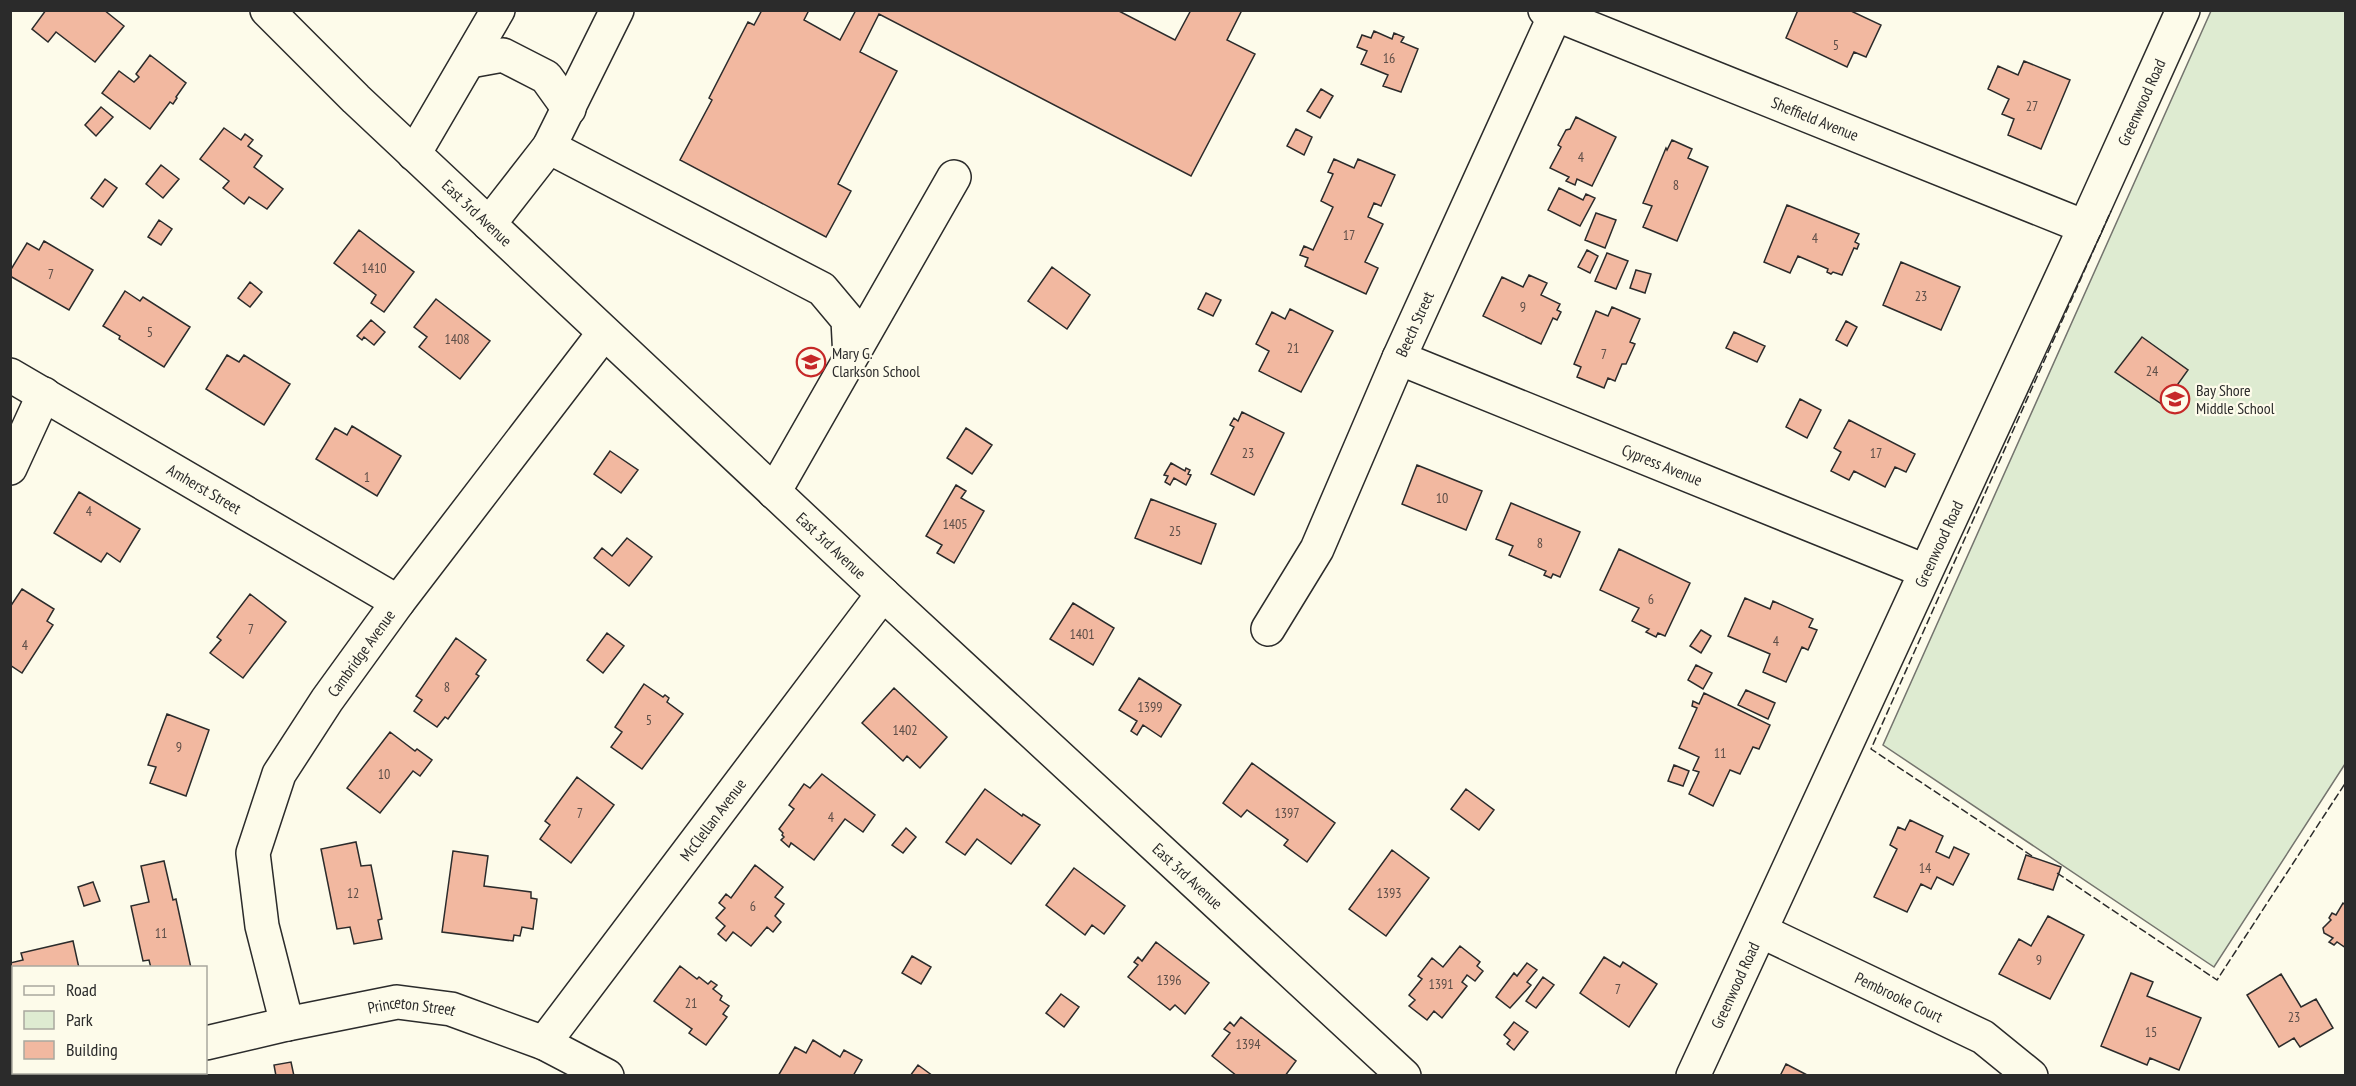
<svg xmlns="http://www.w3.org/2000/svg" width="2356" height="1086" viewBox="0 0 2356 1086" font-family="'PT Sans Narrow',sans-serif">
	<rect width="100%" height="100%" fill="#fdfbea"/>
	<!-- green -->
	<path fill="#deebd1" stroke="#74746e" stroke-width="1.5" d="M2211 11H2345V764L2214 967 1883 745Z"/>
	<!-- building -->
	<path fill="#f2b8a0" stroke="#2b2b2b" stroke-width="1.5" d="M46 10H104L124 26 95 62 56 32 48 42 32 29Z
		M762 10H809L804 20 840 40 856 10H1117L1175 40 1191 10H1242L1227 40 1255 54 1191 176 879 14 860 52 897 71 838 184 851 191 826 237 680 160 712 100 709 98 748 22 754 25Z
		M1798 10H1849L1881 25 1866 57 1854 52 1847 67 1786 38Z
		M1374 31 1392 39 1394 33 1404 37 1401 42 1418 49 1401 92 1383 86 1388 75 1361 64 1367 51 1357 47 1362 35 1371 38Z
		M150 55 186 83 176 97 177 98 173 104 170 102 150 129 102 93 119 71 134 82 139 77 136 74Z
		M2024 61 2070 80 2041 149 2008 135 2014 119 2002 114 2009 99 1988 89 1998 66 2018 75Z
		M1321 89 1333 96 1320 118 1307 111Z
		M101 107 113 117 96 136 85 125Z
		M1576 117 1616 137 1592 186 1577 179 1575 185 1566 181 1569 177 1550 168 1561 147 1558 145 1566 130 1570 129Z
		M224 128 241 140 245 134 253 140 248 146 262 156 254 167 283 189 267 209 249 197 244 204 223 188 229 181 200 159Z
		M1296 129 1312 137 1304 155 1287 146Z
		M1672 140 1692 149 1688 158 1708 167 1677 241 1643 227 1652 206 1643 203 1666 148 1667 150Z
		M1334 159 1354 168 1358 159 1395 175 1381 206 1374 203 1368 217 1383 224 1365 262 1378 268 1366 294 1305 266 1308 258 1300 255 1304 246 1313 250 1333 207 1321 201 1333 174 1328 172Z
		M161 165 179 179 163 198 146 184Z
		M105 179 117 188 103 207 91 198Z
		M1559 188 1583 200 1586 194 1595 198 1580 226 1548 210Z
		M1787 205 1859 234 1855 242 1859 244 1857 249 1854 248 1842 275 1833 272 1831 274 1827 272 1828 269 1798 256 1790 273 1764 262Z
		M1596 213 1616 220 1605 248 1585 240Z
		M159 220 172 229 161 245 148 237Z
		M359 230 414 272 384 312 371 303 376 295 334 263Z
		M44 241 93 270 69 310 10 276V271L27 243 39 250Z
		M1587 250 1598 256 1590 273 1578 267Z
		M1607 253 1628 261 1616 289 1595 281Z
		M1901 262 1960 287 1941 330 1883 305Z
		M1052 267 1090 295 1067 329 1028 301Z
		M1636 270 1651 274 1645 293 1630 288Z
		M1529 275 1547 283 1541 295 1560 304 1557 310 1561 312 1557 320 1553 318 1541 344 1483 316 1502 277 1523 287Z
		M250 282 262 292 250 307 238 298Z
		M125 291 140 301 143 297 190 327 164 367 119 339 120 336 103 326Z
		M1206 293 1221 300 1213 316 1198 309Z
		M436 299 490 341 460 379 419 347 427 337 414 327Z
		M1612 307 1640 319 1630 342 1635 344 1626 364H1622L1615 381 1608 378 1604 388 1577 377 1581 367 1574 364 1596 311 1608 316Z
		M1290 309 1333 331 1301 392 1259 371 1269 351 1256 344 1272 312 1285 319Z
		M371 320 385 332 374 345 364 337 362 340 357 336Z
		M1846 321 1857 327 1847 346 1836 340Z
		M1734 332 1765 346 1757 362 1726 348Z
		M2142 337 2188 370 2163 405 2115 372Z
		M227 355 239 362 244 355 290 384 264 425 206 389Z
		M1800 399 1821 410 1807 438 1786 427Z
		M1242 412 1284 433 1254 495 1211 474 1234 427 1230 425 1234 418 1238 421Z
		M1849 420 1915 454 1906 472 1895 467 1885 487 1854 471 1849 480 1831 471 1841 452 1834 448Z
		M352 426 401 456 377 496 316 459 335 428 347 435Z
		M966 428 992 445 972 474 947 458Z
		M610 451 638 470 621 493 594 474Z
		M1171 463 1185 471 1186 468 1190 470 1188 474 1191 475 1186 485 1174 478 1170 485 1165 482 1168 476 1164 475Z
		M1417 465 1482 491 1466 530 1402 504Z
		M956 485 966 491 961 498 984 511 954 563 937 553 942 545 926 536Z
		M79 492 140 529 120 562 107 553 101 562 54 533Z
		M1151 499 1216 524 1201 564 1135 538Z
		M1511 503 1580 532 1560 577 1553 574 1551 578 1544 575 1546 571 1509 555 1513 546 1496 539Z
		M627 538 652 557 629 586 594 558 602 548 612 556Z
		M1619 549 1690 583 1665 636 1658 633 1656 637 1646 632 1649 629 1632 621 1639 608 1600 590Z
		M22 589 54 609 47 621 53 625 22 673 10 665V607Z
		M250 594 286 622 243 678 210 653 221 640 217 637Z
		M1745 598 1770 609 1773 601 1813 619 1809 627 1817 630 1808 650 1802 647 1786 682 1763 672 1770 654 1728 636Z
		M1073 603 1114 628 1093 665 1050 639Z
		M1701 630 1711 636 1701 653 1690 646Z
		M607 633 624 646 603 673 587 660Z
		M456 638 486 660 476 674 479 676 448 719 445 717 437 727 414 711 422 700 416 696Z
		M1696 665 1712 673 1703 689 1688 680Z
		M1139 678 1181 705 1161 737 1143 725 1137 735 1131 731 1137 721 1119 710Z
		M644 684 663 697 665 695 669 698 667 702 683 714 642 769 611 747 622 732 615 727Z
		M894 688 947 737 920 768 907 756 903 761 862 723Z
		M1746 690 1775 703 1768 719 1738 705Z
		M1704 693 1770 725 1759 749 1753 747 1740 774 1730 770 1713 806 1689 794 1699 772 1693 770 1699 757 1679 748 1697 708 1692 706 1693 701 1699 704Z
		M167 714 209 730 186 796 150 783 156 767 148 765Z
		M390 732 415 751 417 749 432 760 420 776 413 771 380 813 347 788Z
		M1252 763 1335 823 1307 862 1284 845 1288 840 1247 810 1241 817 1223 803Z
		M1674 765 1689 771 1683 786 1668 781Z
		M822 774 875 815 863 832 845 819 814 860 791 843 789 847 781 840 784 837 782 835 783 833 779 829 794 809 789 805 804 784 810 788Z
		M577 777 614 805 571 863 540 839 550 825 545 821Z
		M985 789 1022 816 1023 814 1040 825 1011 864 977 839 965 855 946 842Z
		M1466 789 1494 810 1479 830 1451 809Z
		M1910 820 1943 836 1936 852 1949 858 1954 847 1969 854 1953 885 1937 877 1931 889 1921 884 1907 912 1874 897 1897 849 1890 845 1898 827 1905 830Z
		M906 828 916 837 903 853 892 845Z
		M356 842 361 866 371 865 382 919 378 920 382 939 354 944 350 927 337 929 321 849Z
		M1392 850 1429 878 1386 936 1349 909Z
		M453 851 488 856 484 886 531 892V898L537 899 533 929 522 927 520 936 514 935 513 941 442 932Z
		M2026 855 2061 867 2053 890 2018 879Z
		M164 861 173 900 176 899 191 968H151L149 960 143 961 131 906 149 902 141 866Z
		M755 865 783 887 775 897 784 904 775 916 781 922 773 932 767 927 751 946 733 932 726 941 718 934 725 926 716 918 725 908 719 903 726 894 731 898Z
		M1074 868 1125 906 1104 934 1092 925 1085 935 1046 905Z
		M93 882 100 901 84 906 78 887Z
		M2343 903 2346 905V948L2337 942 2334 945 2329 942 2333 938 2324 933 2323 928 2331 920 2329 918 2332 913 2336 915Z
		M2048 916 2084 935 2050 999 1999 974 2019 939 2031 946Z
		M73 941 79 968H14V996L10 983V963L23 960 21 953Z
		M1156 942 1209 983 1185 1014 1175 1005 1170 1010 1128 977 1138 965 1134 962 1138 957 1142 961Z
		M1460 946 1480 962 1477 966 1483 971 1475 981 1467 975 1462 982 1467 986 1442 1018 1434 1011 1427 1020 1409 1006 1415 1000 1409 995 1422 979 1418 976 1432 958 1443 967Z
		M912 956 931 967 921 984 902 973Z
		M1604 957 1620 967 1623 962 1657 984 1629 1027 1580 993Z
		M1527 963 1537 970 1527 982 1531 985 1510 1008 1496 997 1514 973 1517 976Z
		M680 966 697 979 699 977 708 984 711 981 717 985 713 989 722 996 720 1000 729 1006 723 1014 727 1017 706 1045 689 1033 692 1029 654 1001Z
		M2131 973 2153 982 2147 996 2201 1018 2179 1070 2150 1058 2147 1065 2101 1046Z
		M2281 974 2301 1007 2316 999 2333 1028 2300 1047 2294 1038 2279 1047 2247 995Z
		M1543 977 1554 985 1536 1008 1526 1001Z
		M1061 994 1079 1007 1064 1027 1046 1013Z
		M1241 1017 1296 1061 1285 1076H1237L1212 1056 1230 1033 1224 1029 1230 1022 1234 1026Z
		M1514 1022 1528 1032 1514 1050 1507 1044 1510 1040 1504 1035Z
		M813 1040 840 1057 844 1050 862 1060 853 1076H778L795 1047 806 1053Z
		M291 1062 294 1076H276L274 1065Z
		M1786 1064 1809 1076H1780Z
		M918 1065 933 1076H910Z"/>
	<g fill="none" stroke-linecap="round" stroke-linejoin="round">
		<!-- minor casing -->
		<g stroke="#2b2b2b" stroke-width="36">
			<g id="minor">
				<path id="s1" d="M267 10 356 99 883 594 1404 1076"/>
				<path id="s2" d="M1545 10 2085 227"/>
				<path d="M470 61 503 55 546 77 569 109"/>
				<path d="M549 147 822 289 848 320 850 358"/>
				<path d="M414 154 498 10"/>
				<path d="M489 224 549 147 617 10"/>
				<path id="s3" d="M1399 358 1925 571"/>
				<path id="s4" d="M10 375 398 602"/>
				<path d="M10 468 44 394"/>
				<path d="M774 492 954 177"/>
				<path id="s5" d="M1268 629 1317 549 1399 358 1555 15"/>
				<path id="s6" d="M1761 931 1983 1037 2031 1076"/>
				<path id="s7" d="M287 1024 262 926 253 853 279 774 327 700 398 602 604 333"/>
				<path id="s8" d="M206 1043 287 1024 397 1002 451 1009 544 1043 607 1076"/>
				<path id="s9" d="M544 1043 883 594"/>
				<path d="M110 1072 111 1076"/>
				<path d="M66 1076 80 1072"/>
				<path id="s10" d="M1693 1076 2085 227 2183 10"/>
			</g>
		</g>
		<!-- minor -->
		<use href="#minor" stroke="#fdfbea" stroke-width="33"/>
		<!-- fence -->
		<path stroke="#2b2b2b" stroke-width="1.5" stroke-dasharray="8 3" stroke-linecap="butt" d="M2032 856 1871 749 2111 211
			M2057 873 2217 980 2346 782"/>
	</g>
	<!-- icons -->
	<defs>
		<g id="school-ring" transform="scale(1.5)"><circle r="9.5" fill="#fdfbea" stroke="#c62828" stroke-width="1.5"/><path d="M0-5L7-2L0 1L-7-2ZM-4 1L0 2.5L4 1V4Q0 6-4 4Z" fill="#c62828"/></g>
	</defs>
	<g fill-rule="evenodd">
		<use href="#school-ring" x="811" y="362"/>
		<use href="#school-ring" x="2175" y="399"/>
	</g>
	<g text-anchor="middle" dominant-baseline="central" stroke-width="4.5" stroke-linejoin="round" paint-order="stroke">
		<!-- number labels -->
		<g font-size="14" fill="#5d4e48">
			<text x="1836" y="45">5</text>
			<text x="1389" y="58">16</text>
			<text x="2032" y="106">27</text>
			<text x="1581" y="157">4</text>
			<text x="1676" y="185">8</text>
			<text x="1349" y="235">17</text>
			<text x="1815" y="238">4</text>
			<text x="374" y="268">1410</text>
			<text x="51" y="274">7</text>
			<text x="1921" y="296">23</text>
			<text x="1523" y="307">9</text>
			<text x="150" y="332">5</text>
			<text x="457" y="339">1408</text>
			<text x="1293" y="348">21</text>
			<text x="1604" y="354">7</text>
			<text x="2152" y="371">24</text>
			<text x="1248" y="453">23</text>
			<text x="1876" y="453">17</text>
			<text x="367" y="477">1</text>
			<text x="1442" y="498">10</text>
			<text x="89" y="511">4</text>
			<text x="955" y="524">1405</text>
			<text x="1175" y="531">25</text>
			<text x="1540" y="543">8</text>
			<text x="1651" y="599">6</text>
			<text x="251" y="629">7</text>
			<text x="1082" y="634">1401</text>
			<text x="1776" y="641">4</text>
			<text x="25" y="645">4</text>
			<text x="447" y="687">8</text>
			<text x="1150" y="707">1399</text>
			<text x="649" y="720">5</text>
			<text x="905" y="730">1402</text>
			<text x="179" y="747">9</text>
			<text x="1720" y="753">11</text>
			<text x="384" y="774">10</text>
			<text x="580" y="813">7</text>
			<text x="1287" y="813">1397</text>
			<text x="831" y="817">4</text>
			<text x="1925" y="868">14</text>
			<text x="353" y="893">12</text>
			<text x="1389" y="893">1393</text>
			<text x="753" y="906">6</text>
			<text x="161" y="933">11</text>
			<text x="2039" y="960">9</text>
			<text x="1169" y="980">1396</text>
			<text x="1441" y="984">1391</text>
			<text x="1618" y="989">7</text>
			<text x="691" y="1003">21</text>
			<text x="2294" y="1017">23</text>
			<text x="2151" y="1032">15</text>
			<text x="1248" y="1044">1394</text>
		</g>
		<!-- street labels -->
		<g font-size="16" fill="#2b2b2b" stroke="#fdfbea">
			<text stroke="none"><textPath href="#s10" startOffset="1072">Greenwood Road</textPath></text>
			<text stroke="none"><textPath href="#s2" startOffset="291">Sheffield Avenue</textPath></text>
			<text stroke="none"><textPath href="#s1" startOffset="292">East 3rd Avenue</textPath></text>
			<text stroke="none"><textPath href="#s5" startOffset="339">Beech Street</textPath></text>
			<text stroke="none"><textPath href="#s3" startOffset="284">Cypress Avenue</textPath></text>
			<text stroke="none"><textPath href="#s4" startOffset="225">Amherst Street</textPath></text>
			<text stroke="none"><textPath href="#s10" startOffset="586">Greenwood Road</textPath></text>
			<text stroke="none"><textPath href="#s1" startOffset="778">East 3rd Avenue</textPath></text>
			<text stroke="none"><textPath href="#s7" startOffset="404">Cambridge Avenue</textPath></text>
			<text stroke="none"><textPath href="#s9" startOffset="280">McClellan Avenue</textPath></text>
			<text stroke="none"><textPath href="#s1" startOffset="1264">East 3rd Avenue</textPath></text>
			<text stroke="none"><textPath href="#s10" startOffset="100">Greenwood Road</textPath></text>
			<text stroke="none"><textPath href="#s6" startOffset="153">Pembrooke Court</textPath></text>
			<text stroke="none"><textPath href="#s8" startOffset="210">Princeton Street</textPath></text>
		</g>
		<!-- poi labels -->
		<g font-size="16" fill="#2b2b2b" stroke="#fdfbea" text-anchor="start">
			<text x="832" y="353">Mary G.<tspan x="832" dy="18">Clarkson School</tspan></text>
			<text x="2196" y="390">Bay Shore<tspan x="2196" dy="18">Middle School</tspan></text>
		</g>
	</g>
	<!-- border -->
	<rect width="2356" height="1086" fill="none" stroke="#2b2b2b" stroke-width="24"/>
	<!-- legend -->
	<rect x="12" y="966" width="195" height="108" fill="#fdfbea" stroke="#a9a89e" stroke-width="1.5"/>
	<rect x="24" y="986" width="30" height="9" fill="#fdfbea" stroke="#a9a89e" stroke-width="1.5"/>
	<text x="66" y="996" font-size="18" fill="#2b2b2b">Road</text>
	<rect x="24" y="1011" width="30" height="18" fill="#deebd1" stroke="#a9a89e" stroke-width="1.5"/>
	<text x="66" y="1026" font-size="18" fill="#2b2b2b">Park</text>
	<rect x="24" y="1041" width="30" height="18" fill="#f2b8a0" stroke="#a9a89e" stroke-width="1.5"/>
	<text x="66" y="1056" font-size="18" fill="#2b2b2b">Building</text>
</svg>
